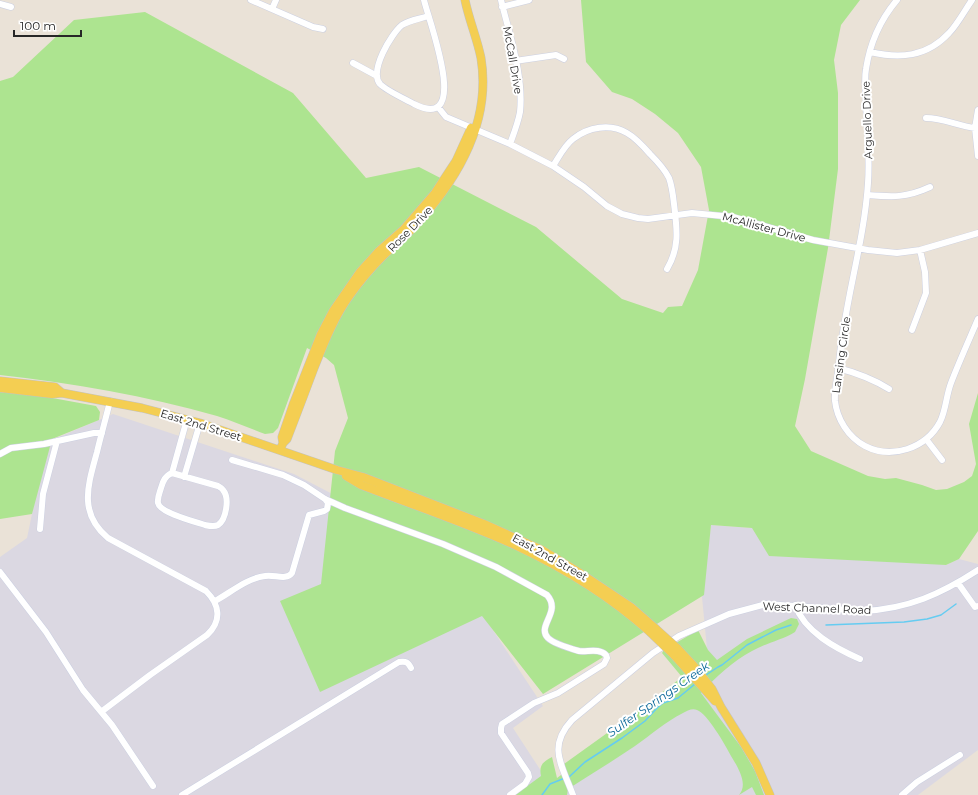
<svg xmlns="http://www.w3.org/2000/svg" width="978" height="795" viewBox="0 0 978 795" font-family="Montserrat,sans-serif">
	<rect width="100%" height="100%" fill="#eae2d7"/>
	<!-- industrial -->
	<path fill="#dbd8e2" d="M113 414 294 474 367 512 481 612 543 706 513 728 545 777 521 795H0V557L27 538 47 442Z
		M711 525 752 528 946 565 959 559 978 564V750L918 795H535L709 670 702 597Z"/>
	<!-- green -->
	<path fill="#ade490" d="M581 0H860L841 25 834 60 838 93V169L828 248 805 379 795 426 811 451 868 476 885 479 896 478 922 485 936 490 947 489 964 482 972 476 976 464 969 424 978 393V531L959 559 946 565 769 556 752 528 711 525 704 595 543 694 482 616 320 692 280 601 321 584 335 451 348 418 334 365 326 358 307 348 278 428 273 433 265 434C249 428 233 421 217 416 146 396 73 383 0 375V81L13 77 74 20 145 12 293 93 366 178 419 167 536 227 622 299 663 313 668 307 682 306 698 270 709 210 701 167 678 133 655 114 632 99 612 92 586 62Z
		M0 392 47 397 96 406 100 412 99 420 52 439 32 514 0 519Z
		M791 618 797 619 799 624 795 632C782 640 766 643 752 651 733 661 716 677 701 693L741 747 755 771 764 795H756L752 787 739 795C749 784 737 766 731 756 726 746 707 713 697 710 692 708 687 711 683 713 665 722 651 735 635 746 613 761 590 775 568 789L567 795H515L541 776C539 766 542 762 552 757L557 778 561 775 564 764 642 708 682 677 662 653 664 650 698 630 708 650 717 660 747 639Z"/>
	<g fill="none" stroke-linecap="round" stroke-linejoin="round">
		<!-- stream -->
		<path stroke="#65ccf1" stroke-width="1.5" d="M826 625 904 622 927 619 941 615 956 604
			M706 675 718 667 722 665 747 645 776 630 791 625
			M569 777 585 762 622 738 645 721 658 707 663 703 678 698 695 684
			M542 795 550 784 565 778"/>
		<!-- minor casing -->
		<g stroke="#ccd0e1" stroke-width="7">
			<path id="minor" d="M251 0 313 27 323 29
				M424 0C428 19 473 134 414 104 405 99 387 91 380 84 369 71 391 34 402 25 410 20 420 19 428 16
				M501 0C509 33 524 77 520 112 518 123 514 133 510 144
				M897 0C880 20 870 43 866 69 864 80 866 91 866 102 867 129 870 156 868 183 864 244 844 303 839 364 838 377 834 388 835 401 837 419 848 437 865 446 892 460 926 448 940 422 946 410 946 396 951 383 959 362 969 340 978 319
				M0 4 11 7
				M502 7 529 0
				M272 9 276 0
				M870 52C900 59 927 57 949 33 957 25 965 10 972 0
				M515 61 556 55 564 59
				M353 63 377 76
				M438 107 446 117 510 144 553 166 584 187 607 206 622 214 638 218 648 219 692 213 733 217 813 240 868 250 897 253 920 250 978 233
				M978 110 975 128 978 156
				M926 118C943 118 958 126 975 128
				M553 166C559 157 564 146 573 139 588 127 610 123 627 133 636 138 643 146 650 154 657 161 664 168 669 178 672 186 673 195 674 204 677 229 680 247 667 269
				M867 195C893 197 906 198 930 187
				M912 330 926 293 925 272 920 250
				M838 368C857 373 873 379 889 389
				M926 439 942 460
				M0 454 11 448 44 444 94 433H102
				M232 460 283 475 304 485 325 499 345 508 443 544 496 567 547 595C562 612 536 626 548 638 553 643 572 649 579 651 588 652 599 648 606 655L607 658 604 664 558 693 534 703 502 724 501 728V733L528 773 529 777 525 784 510 795
				M172 473 218 486C218 486 223 489 223 490 230 498 226 520 218 525 214 527 210 526 205 525 196 522 160 513 158 503 157 498 160 492 161 488 163 481 165 476 172 473Z
				M172 473 187 419
				M184 477 200 423
				M40 529 43 494 57 441
				M0 572 46 632 83 690 112 725 153 786
				M958 583 975 607 978 606
				M215 601C230 593 247 578 265 576 274 574 286 581 292 573L309 515 324 511 327 509 328 503 325 499
				M795 605C805 632 835 648 860 659
				M101 712 150 675 207 635C222 621 220 605 206 591L108 538C78 513 88 485 97 452 101 435 106 418 110 401
				M182 795 399 662C406 661 408 662 411 668
				M573 795C562 765 547 747 572 720L653 653 679 636 729 614 766 604 863 611C908 609 941 594 978 570
				M902 795 917 782 960 755"/>
		</g>
		<!-- major casing -->
		<g stroke="#c3c3c3" stroke-width="9">
			<path id="major" d="M0 381 55 387 62 393
				M0 388 52 394 62 393 142 408 200 423 337 470 363 477 484 524 542 550 580 573 631 607 656 629
				M283 443 282 437 293 405 321 334 333 311 360 272 379 251 403 230 435 193 456 161 471 128
				M280 450 283 443 287 439C296 416 305 392 314 368 324 343 334 317 350 295 360 281 371 268 383 256 392 247 401 240 410 231 454 185 492 125 481 58 477 38 469 20 465 0
				M346 476 361 485C413 505 467 523 517 546 564 568 611 597 650 632
				M677 648 693 665 712 689 721 707 756 763 770 795
				M674 655 715 701"/>
		</g>
		<!-- minor -->
		<use href="#minor" stroke="#fff" stroke-width="6"/>
		<!-- major -->
		<use href="#major" stroke="#f4ce52" stroke-width="8"/>
		<!-- major-bridge casing -->
		<g stroke="#c3c3c3" stroke-width="9" stroke-linecap="butt">
			<path id="major-bridge" d="M656 629 677 648
				M650 632 674 655"/>
		</g>
		<!-- major-bridge -->
		<use href="#major-bridge" stroke="#f4ce52" stroke-width="8"/>
	</g>
	<g text-anchor="middle" dominant-baseline="central" stroke-width="4" stroke-linejoin="round" paint-order="stroke">
		<!-- street labels -->
		<g font-size="11" fill="#272727" stroke="#fff">
			<text transform="translate(513 60) rotate(80)">McCall Drive</text>
			<text transform="translate(867 120) rotate(-92)">Arguello Drive</text>
			<text transform="translate(764 227) rotate(15)">McAllister Drive</text>
			<text transform="translate(410 229) rotate(-46)">Rose Drive</text>
			<text transform="translate(841 355) rotate(-82)">Lansing Circle</text>
			<text transform="translate(201 425) rotate(17)">East 2nd Street</text>
			<text transform="translate(550 557) rotate(29)">East 2nd Street</text>
			<text transform="translate(817 608) rotate(2)">West Channel Road</text>
		</g>
		<!-- water labels -->
		<g font-size="12" font-style="italic" fill="#096798" stroke="#fff">
			<text transform="translate(658 699) rotate(-35)">Sulfer Springs Creek</text>
		</g>
	</g>
	<!-- scale -->
	<path d="M14 30v6h67v-6" fill="none" stroke="#272727" stroke-width="2"/>
	<text x="20" y="30" font-size="12" fill="#272727" stroke="#ffffff" stroke-width="3" paint-order="stroke">100 m</text>
</svg>
